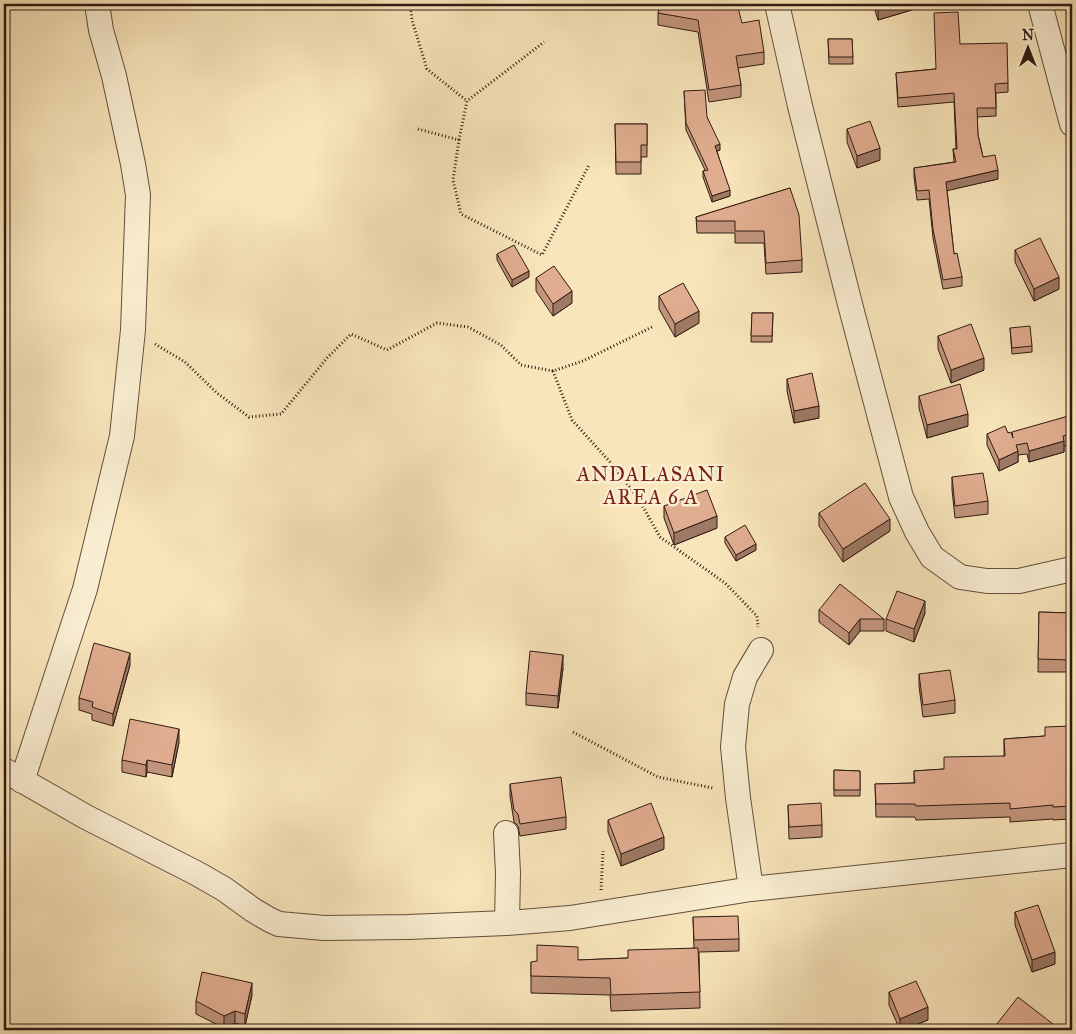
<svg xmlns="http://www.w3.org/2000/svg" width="1076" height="1034" viewBox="0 0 1076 1034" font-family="'IM FELL Great Primer',serif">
	<rect width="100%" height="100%" fill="#f8e5ba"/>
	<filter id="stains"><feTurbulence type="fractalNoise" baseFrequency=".004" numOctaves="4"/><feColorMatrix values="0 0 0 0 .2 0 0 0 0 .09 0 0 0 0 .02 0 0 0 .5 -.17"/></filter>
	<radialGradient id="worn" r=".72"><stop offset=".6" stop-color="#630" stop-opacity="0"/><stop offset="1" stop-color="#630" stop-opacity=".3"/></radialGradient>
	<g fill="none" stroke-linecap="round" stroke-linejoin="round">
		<!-- minor casing -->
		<g stroke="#624e3c" stroke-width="26">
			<path id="minor" d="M777 4 800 106 851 308 901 497 917 532 932 557 960 577 987 581H1019L1072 569
				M1040 4 1072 124
				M4 770 86 817 196 873 224 889 253 910 270 920 279 924 324 928 408 927 507 923 570 918 751 889 1072 855
				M22 781 85 589 122 436 133 330 138 195 133 164 114 76 101 30 97 4
				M506 833 508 873 507 923
				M751 889 738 798 733 747 737 704 745 677 761 650"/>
		</g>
		<!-- path -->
		<path stroke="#301b12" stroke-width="3" stroke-dasharray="1 2.5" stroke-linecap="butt" d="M410 4 412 20 427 69 467 101
			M418 129 459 140 453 180 461 214 542 255 589 165
			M459 140 467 101 544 42
			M652 327 583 361 553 371 572 420 610 462 638 498 660 537 725 583 757 616 758 627
			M155 344 185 362 217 393 249 417 281 414 327 358 351 334 387 350 437 323 468 327 501 345 521 365 553 371
			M573 732 658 777 713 788
			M601 890 603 851"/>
		<!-- minor -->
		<use href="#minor" stroke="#faeed2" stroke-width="24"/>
	</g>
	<!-- wall -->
	<path fill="#c2957c" stroke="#301b12" d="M873 4H932L878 20Z
		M658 13 742 23 764 52V64L738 68 741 85V97L709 102 698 32 658 25Z
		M828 39H852L853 64H829Z
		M960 44 1008 83V92L996 93V116L977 117 978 135 983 157 998 179 947 190 954 254 962 277V286L943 289 933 238 929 199 917 200 914 177V168L954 162 953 149H956L954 102 898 107 896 73 935 69Z
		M684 91 707 117 720 150 717 151 730 196 712 202 703 177V171L705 170 686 130Z
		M615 124H647V157H641V174H616Z
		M847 129 880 160 857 168 847 142Z
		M790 188 802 260V272L766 274 764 243H735V233H697L696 217Z
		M1015 250 1059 289 1034 301 1015 262Z
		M497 254 529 277 512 287 497 260Z
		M536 278 572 303 553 316 536 291Z
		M659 296 699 323 675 337 659 309Z
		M752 313H773L772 342H751Z
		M1010 328 1032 346V352L1012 354Z
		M938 336 984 370 951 383 938 349Z
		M787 379 819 418 794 423 787 391Z
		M919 396 968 426 927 438 919 408Z
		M1072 415V445L1064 446V452L1029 462 1027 454 1018 455V462L999 471 987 445V434L1008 433 1012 434Z
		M952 477 988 501V514L955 518 952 490Z
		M664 506 717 528 674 545 664 518Z
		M819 513 890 531 843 562 819 526Z
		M725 537 756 550 736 561 725 543Z
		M819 610 884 619V631H860L849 645 819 622Z
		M1039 612 1072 613V672H1038Z
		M925 613 914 642 886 631V619Z
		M130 665 113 726 92 720V714L79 710V698Z
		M563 668 558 708 526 705V693Z
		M919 674 955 700V713L923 717 919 686Z
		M1072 726V819L1053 820V819L1010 822V817L916 820 915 817H876L875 784 914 783V771L944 769 1004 756V739L1045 736Z
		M179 742 172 777 147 772 146 777 122 772V760Z
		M834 770 860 771V796H834Z
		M510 784 566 817V829L520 836 518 826 514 822 510 796Z
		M788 805 822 825V837L789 839Z
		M608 820 664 849 621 866 608 832Z
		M1015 912 1055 964 1032 972 1015 925Z
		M693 917 739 939V951L699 952 700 1008 611 1011 610 995 531 993V962L628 958 694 948Z
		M889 992 928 1020 903 1030H900L889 1005Z
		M252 995 245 1026 235 1023 224 1028 196 1014V1001Z"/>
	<!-- shaded-wall -->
	<path fill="#9e7965" stroke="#301b12" d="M886 4H932L878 20V6Z
		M720 144V150L715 152V146Z
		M880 148V160L857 168V156Z
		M998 170V179L946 191V182Z
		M730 190V196L712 202V196Z
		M529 271V277L512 287V280Z
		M1059 277V289L1034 301V289Z
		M572 291V303L553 316V304Z
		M699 311V323L675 337V324Z
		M984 358V370L951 383V370Z
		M819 406V418L794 423V411Z
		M968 414V426L927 438V425Z
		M1064 441V452L1029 462V451Z
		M1018 451V462L999 471V460Z
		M717 516V528L674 545V533Z
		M890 519V531L843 562V549Z
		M756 544V550L736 561V555Z
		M925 601V613L914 642V629Z
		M860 619V631L849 645V633Z
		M130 653V665L113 726V714Z
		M563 655V668L558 708V696Z
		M179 729V742L172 777V765Z
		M147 760V772L146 777V765Z
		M664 837V849L621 866V854Z
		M1055 952V964L1032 972V960Z
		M252 983V995L245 1026V1014Z
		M928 1007V1020L903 1030H900V1019Z
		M235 1011V1023L224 1028V1016Z
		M1053 1024V1030H1048Z"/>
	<!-- building -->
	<path fill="#e1ad90" stroke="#301b12" d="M660 4H737L742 23 759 20 764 52 736 56 741 85 709 90 698 20 658 13Z
		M878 4H886L878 6Z
		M958 12 960 44 1007 43 1008 83 995 84 996 108H977L978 135 983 157 995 155 998 170 946 182 954 254 957 253 962 277 943 280 933 229 929 190 917 191 914 168 956 162 953 149H957L954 93 898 98 896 73 936 69 934 13Z
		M828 39H852L853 57H829Z
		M705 90 707 117 720 144 715 146 730 190 712 196 703 171 708 170 686 123 684 91Z
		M870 121 880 148 857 156 847 129Z
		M615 124H647V145H641V162H616Z
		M790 188 799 215 802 260 766 263 764 231H735V221H697L696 217Z
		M1040 238 1059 277 1034 289 1015 250Z
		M514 245 529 271 512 280 497 254Z
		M554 266 572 291 553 304 536 278Z
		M683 283 699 311 675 324 659 296Z
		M752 313H773L772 336H751Z
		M971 324 984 358 951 370 938 336Z
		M1030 326 1032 346 1012 348 1010 328Z
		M812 373 819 406 794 411 787 379Z
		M960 384 968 414 927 425 919 396Z
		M1072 415V434L1063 436 1064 441 1029 451 1027 443 1016 445 1018 451 999 460 987 434 1005 426 1008 433 1011 432 1013 438 1012 432Z
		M983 473 988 501 955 506 952 477Z
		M865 483 890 519 843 549 819 513Z
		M707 490 717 516 674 533 664 506Z
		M745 525 756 544 736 555 725 537Z
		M840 584 884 619H860L849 633 819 610Z
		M897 591 925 601 914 629 886 619Z
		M1039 612 1072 613V660L1038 659Z
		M94 643 130 653 113 714 92 707 93 702 79 698Z
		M530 651 563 655 558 696 526 693Z
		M950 670 955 700 923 705 919 674Z
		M130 719 179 729 172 765 147 760 146 765 122 760Z
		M1072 726V806L1053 807V805L1010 809V803L916 806 915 804H876L875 784 915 783 914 771 944 769V757L1005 756 1004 739 1045 736V727Z
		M834 770 860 771V790H834Z
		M561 777 566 817 520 824 518 814 514 810 510 784Z
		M651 803 664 837 621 854 608 820Z
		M821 803 822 825 789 827 788 805Z
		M1038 905 1055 952 1032 960 1015 912Z
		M738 916 739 939 694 940 693 917Z
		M537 945 578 947V960L628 958V950L698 948 700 992 611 995 610 978 531 976V962L537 961Z
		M202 972 252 983 245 1014 235 1011 224 1016 196 1001Z
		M916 981 928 1007 900 1019 889 992Z
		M1018 997 1053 1024 1048 1030H994L993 1029Z"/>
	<g text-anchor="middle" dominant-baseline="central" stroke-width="5" stroke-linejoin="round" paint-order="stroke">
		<!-- quarter labels -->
		<g font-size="20" letter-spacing="1" fill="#7a1f14" stroke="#faeed2">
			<text x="651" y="474">ANDALASANI<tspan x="651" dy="23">AREA 6 A</tspan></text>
		</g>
	</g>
	<!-- margin -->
	<rect width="1076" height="1034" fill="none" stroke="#f8e5ba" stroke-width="20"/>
	<rect x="5" y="5" width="1066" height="1024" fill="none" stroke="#301b12" stroke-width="2.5"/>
	<rect x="10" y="10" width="1056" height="1014" fill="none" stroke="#301b12"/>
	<!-- north arrow -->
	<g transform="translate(1028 48)" stroke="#faeed2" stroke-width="4" paint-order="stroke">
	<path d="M0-4L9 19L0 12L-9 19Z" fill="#301b12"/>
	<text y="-8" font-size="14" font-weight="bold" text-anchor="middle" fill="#301b12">N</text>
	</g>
	<rect width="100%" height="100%" filter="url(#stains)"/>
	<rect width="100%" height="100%" fill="url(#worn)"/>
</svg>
